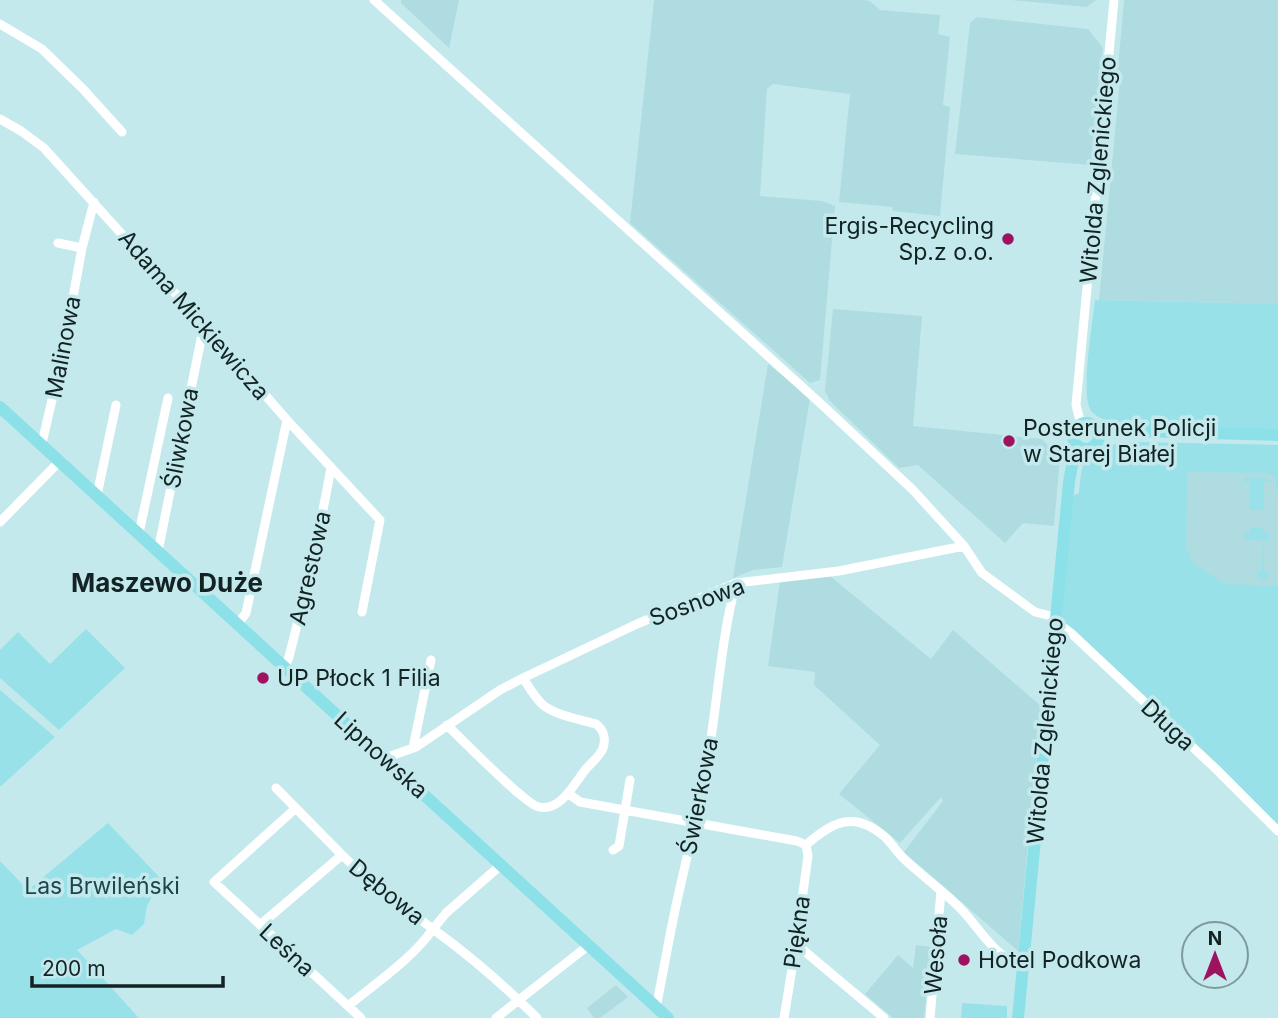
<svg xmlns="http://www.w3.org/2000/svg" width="1278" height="1018" viewBox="0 0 1278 1018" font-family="Inter,sans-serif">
	<rect width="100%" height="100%" fill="#c3e9ed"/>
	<!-- built -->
	<path fill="#aedce1" d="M401 0H459L449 48 401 3Z
		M654 0H864L870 1 880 10 940 15 938 34 950 37 943 105 950 107 940 216 893 211 892 207 839 202 850 94 773 84 767 89 760 196 822 201 835 206 820 380 810 383 630 223Z
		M1011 0H1096L1087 7Z
		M1124 0H1278V304L1099 300 1120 80 1117 79Z
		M977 17 1088 29 1103 48 1091 165 955 154 970 23Z
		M833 309 922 316 913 426 1042 439 1060 458 1054 526 1023 523 1005 543 918 465 899 468 830 401 825 391Z
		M768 364 810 398 782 567 753 570 733 578Z
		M1171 446 1278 448V587L1223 586 1168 552Z
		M830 576 931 659 953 630 1041 706 1018 951 904 852 943 801 941 797 900 843 839 794 880 745 814 685 815 672 768 666 780 581Z
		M916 945 931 947 924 1018H893L865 994 898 955 913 968Z
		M616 985 628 997 600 1018H594L587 1008Z"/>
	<!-- green -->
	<path fill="#99e1e9" d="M1095 300 1278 304V431L1112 427V425L1122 423C1112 422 1100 420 1092 412 1079 399 1093 321 1095 300Z
		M1138 442 1278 445V497L1277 495 1276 478 1271 474 1263 473 1187 472 1186 551 1190 552V558L1194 564 1224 584 1278 586V826L1061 620 1072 496 1079 493C1080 483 1080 469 1086 460 1095 444 1122 443 1138 442Z
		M1246 477 1269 479 1270 482H1264V510H1250V482H1243Z
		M1250 528H1264V533L1269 534V540L1264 541V571L1269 572 1267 580H1259L1257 577V571H1262L1263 540H1247L1243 537V533H1250Z
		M86 629 125 668 59 730 0 678V650L18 632 50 664Z
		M0 690 55 737 0 787Z
		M108 823 161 879 147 906 144 924 132 935 116 929 77 950 139 1018H0V861L28 890Z
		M962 1003 1007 1006V1018H961Z"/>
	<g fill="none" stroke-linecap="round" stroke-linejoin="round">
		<!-- minor -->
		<path stroke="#fff" stroke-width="9" d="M374 0 820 403 913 490 964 546 982 573 1035 612 1055 617
			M0 24 42 49 83 89 122 132
			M0 119 21 131 44 148 193 313 287 420 380 520 362 612
			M58 243 82 248
			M1081 424 1076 405 1114 0
			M40 443 43 439 63 352 82 248 94 202
			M97 495 116 405
			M0 522 59 462
			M139 533 168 398
			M158 551 204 325
			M238 624 246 613 287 420
			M1054 626 1063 627 1071 633 1216 769 1278 831
			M285 667 289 657C305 594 320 531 331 467
			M447 725C470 748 493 771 517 792 524 797 531 805 539 807 561 812 575 782 586 769 592 762 600 756 603 748 606 739 604 730 596 724 579 719 557 716 543 705 535 698 529 687 523 678
			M413 748 431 660
			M385 758 416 747 500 690 523 678 637 624 736 583 839 571 964 546
			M276 788 342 855 376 887 433 929 446 913 501 865
			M569 794 580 802 797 841 806 845
			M296 808 214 882 361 1018
			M806 845C833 821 855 810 886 838 892 844 897 852 903 858 920 874 939 888 956 904 977 923 993 958 1022 965
			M613 850 619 846 630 780
			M260 925 342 855
			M796 944 884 1018
			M348 1006C377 982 411 960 433 929 470 956 505 986 537 1018
			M656 1008C664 969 670 931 679 892 689 847 701 802 708 757 718 699 721 639 736 583
			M496 1018 589 945
			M784 1018 796 944 808 856 806 845
			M930 1018 941 891"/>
		<!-- major -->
		<path stroke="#8ce1e9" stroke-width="12" d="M0 407 668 1018
			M1073 436a13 13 0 1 1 26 0a13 13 0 1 1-26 0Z
			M1098 436 1106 433 1137 431 1278 435
			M1018 1018 1069 482 1073 461 1080 447"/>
	</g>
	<!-- markers -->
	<g fill="#9e1360" stroke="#c3e9ed" stroke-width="2.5">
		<circle cx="1008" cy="239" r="7"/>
		<circle cx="1009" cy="441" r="7"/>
		<circle cx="263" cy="678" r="7"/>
		<circle cx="964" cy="960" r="7"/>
	</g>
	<g text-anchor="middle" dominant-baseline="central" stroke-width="7" stroke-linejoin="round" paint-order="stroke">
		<!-- street labels -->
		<g font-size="23" fill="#132223" stroke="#c3e9ed">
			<text transform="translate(1098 170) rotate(-85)">Witolda Zglenickiego</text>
			<text transform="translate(194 315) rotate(49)">Adama Mickiewicza</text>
			<text transform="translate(63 347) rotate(-79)">Malinowa</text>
			<text transform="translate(181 438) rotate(-79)">Śliwkowa</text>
			<text transform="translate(310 568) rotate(-77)">Agrestowa</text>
			<text transform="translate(697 602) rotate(-20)">Sosnowa</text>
			<text transform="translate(1168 725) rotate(43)">Długa</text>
			<text transform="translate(1045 731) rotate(-85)">Witolda Zglenickiego</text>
			<text transform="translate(381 755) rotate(42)">Lipnowska</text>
			<text transform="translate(699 796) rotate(-79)">Świerkowa</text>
			<text transform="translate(387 892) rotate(39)">Dębowa</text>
			<text transform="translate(797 932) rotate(-82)">Piękna</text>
			<text transform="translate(287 950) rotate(43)">Leśna</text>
			<text transform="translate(936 955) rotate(-85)">Wesoła</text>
		</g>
		<!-- poi labels -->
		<g font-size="23" fill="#132223" stroke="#c3e9ed" text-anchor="start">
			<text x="994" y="226" text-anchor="end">Ergis-Recycling<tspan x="994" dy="26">Sp.z o.o.</tspan></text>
			<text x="1023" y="428">Posterunek Policji<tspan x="1023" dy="26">w Starej Białej</tspan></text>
			<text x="277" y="678">UP Płock 1 Filia</text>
			<text x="978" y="960">Hotel Podkowa</text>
		</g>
		<!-- park labels -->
		<g font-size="23" fill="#1e464a" stroke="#c3e9ed">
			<text x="102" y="886">Las Brwileński</text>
		</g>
		<!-- quarter labels -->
		<g font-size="26" font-weight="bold" fill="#132223" stroke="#c3e9ed">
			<text x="167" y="582">Maszewo Duże</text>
		</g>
	</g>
	<!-- north arrow -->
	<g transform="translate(1215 955)"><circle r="33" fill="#c3e9ed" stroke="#7d999c" stroke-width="2"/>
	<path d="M0-5L12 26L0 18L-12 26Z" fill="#9e1360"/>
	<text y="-10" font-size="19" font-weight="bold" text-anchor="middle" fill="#132223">N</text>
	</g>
	<!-- scale -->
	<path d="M32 976v10h191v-10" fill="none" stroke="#132223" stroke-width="3.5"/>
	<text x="42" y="976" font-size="21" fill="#132223" stroke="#c3e9ed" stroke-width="5" paint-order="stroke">200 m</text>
</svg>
